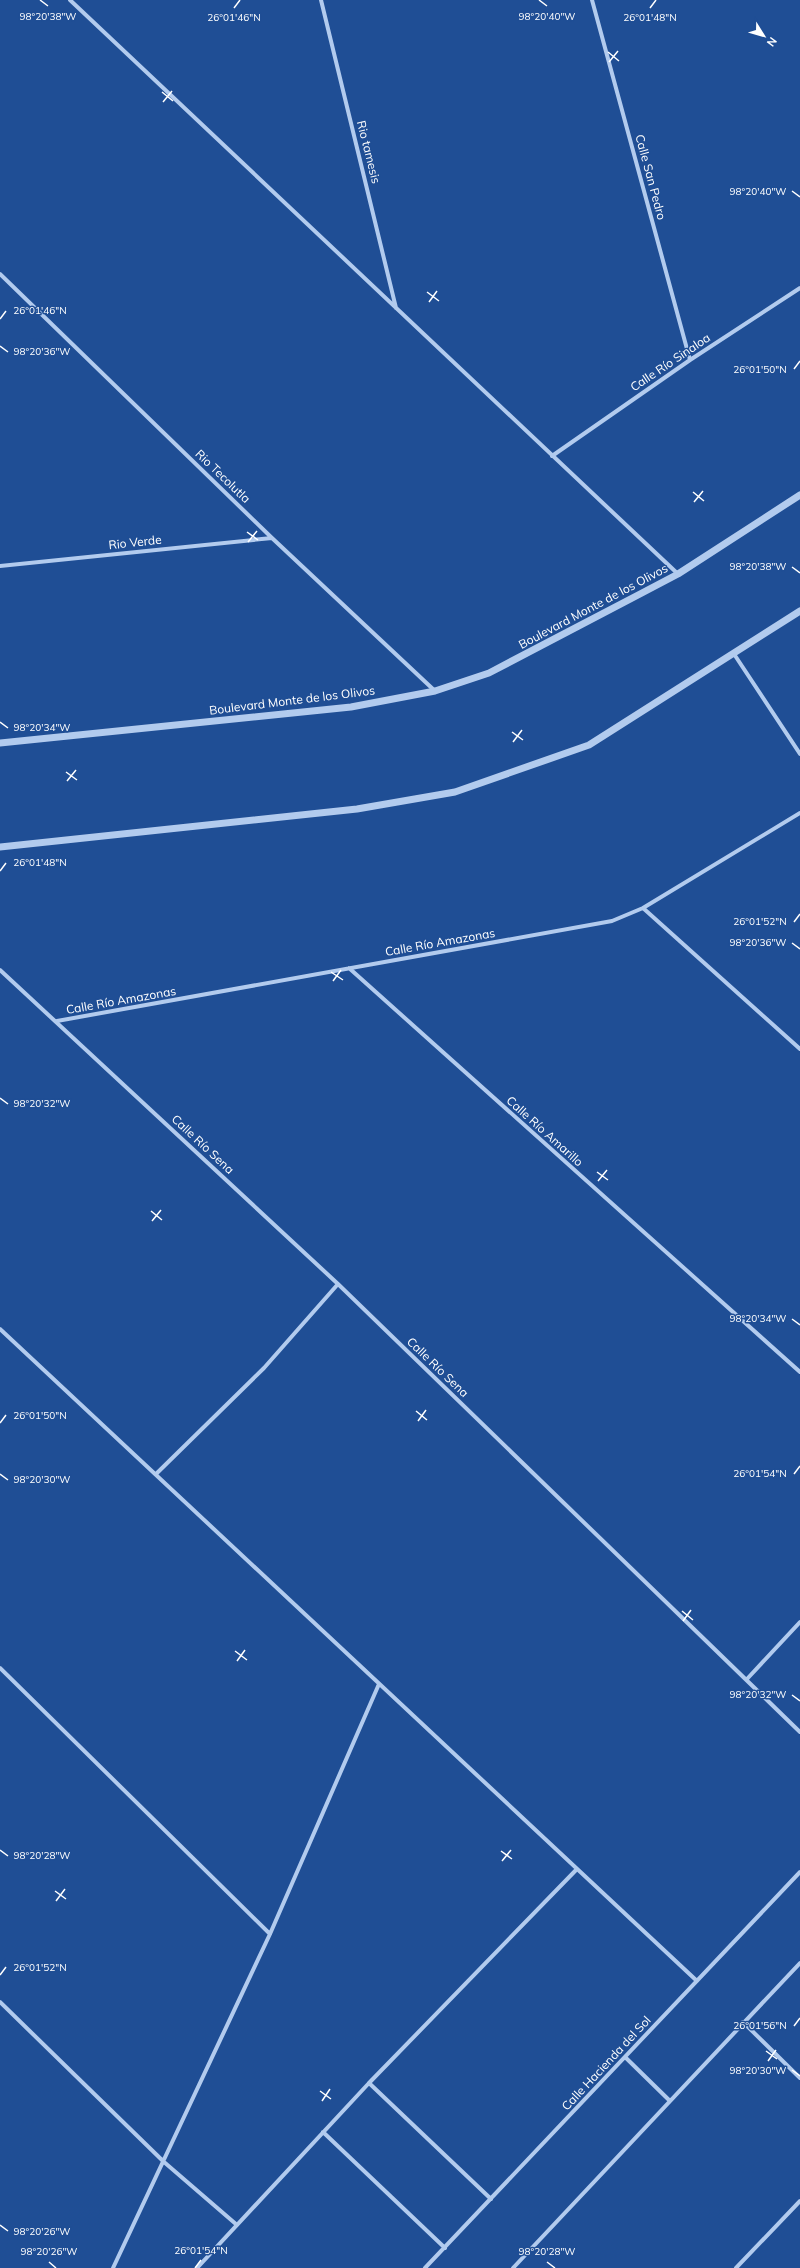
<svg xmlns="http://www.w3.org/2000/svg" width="800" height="2268" viewBox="0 0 800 2268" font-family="Mulish,sans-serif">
	<rect width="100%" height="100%" fill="#1f4e95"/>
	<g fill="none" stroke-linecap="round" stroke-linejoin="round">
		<!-- minor -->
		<path stroke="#b2cbee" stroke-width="4" d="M70 0 678 574
			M321 0 396 308
			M592 0 690 360
			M0 274 272 538 435 691
			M552 456 690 360 800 288
			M0 566 272 538
			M734 654 800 754
			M643 908 800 1049
			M349 968 800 1372
			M0 970 338 1284 800 1732
			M57 1021 612 921 643 908 800 813
			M0 1329 697 1981
			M156 1474 264 1368 338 1284
			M0 1668 270 1934
			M747 1679 800 1622
			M0 2002 164 2162 237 2225
			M743 2022 800 2078
			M625 2057 670 2101
			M369 2083 491 2199
			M323 2132 445 2248
			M113 2268 270 1934 379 1684
			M197 2268 369 2083 577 1869
			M425 2268 800 1872
			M513 2268 800 1963
			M736 2268 800 2201"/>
		<!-- tertiary -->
		<path stroke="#b2cbee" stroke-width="7" d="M0 743 351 707 435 691 489 673 640 594 678 574 800 495
			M0 847 357 809 455 792 589 745 800 611"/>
	</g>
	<!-- ticks -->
	<path fill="none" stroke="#fff" stroke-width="1.5" d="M40 0 48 6M539 0 547 6M234 8 240 0M650 8 656 0M608 52 619 61M609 62 618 51M162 92 173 101M163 102 172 91M792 191 800 197M427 292 439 301M429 302 437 291M0 319 6 311M0 346 8 352M794 369 800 361M693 492 704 501M694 502 703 491M247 532 258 540M248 542 257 531M792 567 800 573M0 722 8 728M512 732 523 740M513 742 522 730M66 772 77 780M67 781 76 770M0 871 6 863M794 922 800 914M792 943 800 949M331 972 343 980M333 981 341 970M0 1098 8 1104M597 1172 608 1180M598 1181 607 1170M151 1211 162 1220M152 1221 161 1210M792 1319 800 1325M416 1411 427 1420M418 1421 426 1410M0 1423 6 1415M0 1474 8 1480M794 1474 800 1466M682 1611 693 1620M683 1621 691 1610M235 1651 247 1660M237 1661 245 1650M792 1695 800 1701M0 1850 8 1856M501 1851 512 1859M502 1861 511 1850M55 1891 66 1899M56 1901 65 1889M0 1975 6 1967M794 2026 800 2018M766 2051 777 2059M768 2061 776 2050M792 2070 800 2076M320 2091 331 2099M322 2101 330 2089M0 2225 8 2231M49 2262 56 2268M547 2262 555 2268M195 2268 201 2260"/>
	<g text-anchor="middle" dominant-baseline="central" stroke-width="3" stroke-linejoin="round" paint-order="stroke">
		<!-- street labels -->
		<g font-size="12" fill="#fff" stroke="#1f4e95">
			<text transform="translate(369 152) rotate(76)">Rio tamesis</text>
			<text transform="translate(651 177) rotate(75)">Calle San Pedro</text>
			<text transform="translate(670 362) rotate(-34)">Calle Río Sinaloa</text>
			<text transform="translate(223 476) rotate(44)">Rio Tecolutla</text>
			<text transform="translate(135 542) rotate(-6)">Rio Verde</text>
			<text transform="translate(593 606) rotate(-28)">Boulevard Monte de los Olivos</text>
			<text transform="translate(292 700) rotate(-7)">Boulevard Monte de los Olivos</text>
			<text transform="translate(440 942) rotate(-10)">Calle Río Amazonas</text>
			<text transform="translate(121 1000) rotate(-10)">Calle Río Amazonas</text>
			<text transform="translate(545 1131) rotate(42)">Calle Río Amarillo</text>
			<text transform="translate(203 1144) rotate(43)">Calle Río Sena</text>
			<text transform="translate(438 1367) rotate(44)">Calle Río Sena</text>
			<text transform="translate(606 2063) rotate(-47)">Calle Hacienda del Sol</text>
		</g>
	</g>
	<g font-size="10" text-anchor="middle" fill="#fff" stroke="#1f4e95" stroke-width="3" stroke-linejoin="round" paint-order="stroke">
		<text x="48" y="20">98°20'38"W</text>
		<text x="547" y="20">98°20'40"W</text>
		<text x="234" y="21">26°01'46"N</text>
		<text x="650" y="21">26°01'48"N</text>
		<text x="758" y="195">98°20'40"W</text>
		<text x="40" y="314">26°01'46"N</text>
		<text x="42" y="355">98°20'36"W</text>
		<text x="760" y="373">26°01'50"N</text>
		<text x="758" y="570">98°20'38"W</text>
		<text x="42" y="731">98°20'34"W</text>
		<text x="40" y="866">26°01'48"N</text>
		<text x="760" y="925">26°01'52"N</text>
		<text x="758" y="946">98°20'36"W</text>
		<text x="42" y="1107">98°20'32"W</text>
		<text x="758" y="1322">98°20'34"W</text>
		<text x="40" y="1419">26°01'50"N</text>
		<text x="760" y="1477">26°01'54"N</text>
		<text x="42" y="1483">98°20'30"W</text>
		<text x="758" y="1698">98°20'32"W</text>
		<text x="42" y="1859">98°20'28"W</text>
		<text x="40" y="1971">26°01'52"N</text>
		<text x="760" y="2029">26°01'56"N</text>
		<text x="758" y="2074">98°20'30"W</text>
		<text x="42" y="2235">98°20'26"W</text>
		<text x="201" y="2254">26°01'54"N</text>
		<text x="49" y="2255">98°20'26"W</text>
		<text x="547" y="2255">98°20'28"W</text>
	</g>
	<!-- north arrow -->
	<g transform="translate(764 36) rotate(127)" stroke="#1f4e95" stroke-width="3" paint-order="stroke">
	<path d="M0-3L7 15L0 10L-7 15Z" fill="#ffffff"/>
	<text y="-6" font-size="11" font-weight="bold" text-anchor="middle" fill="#ffffff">N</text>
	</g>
</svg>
